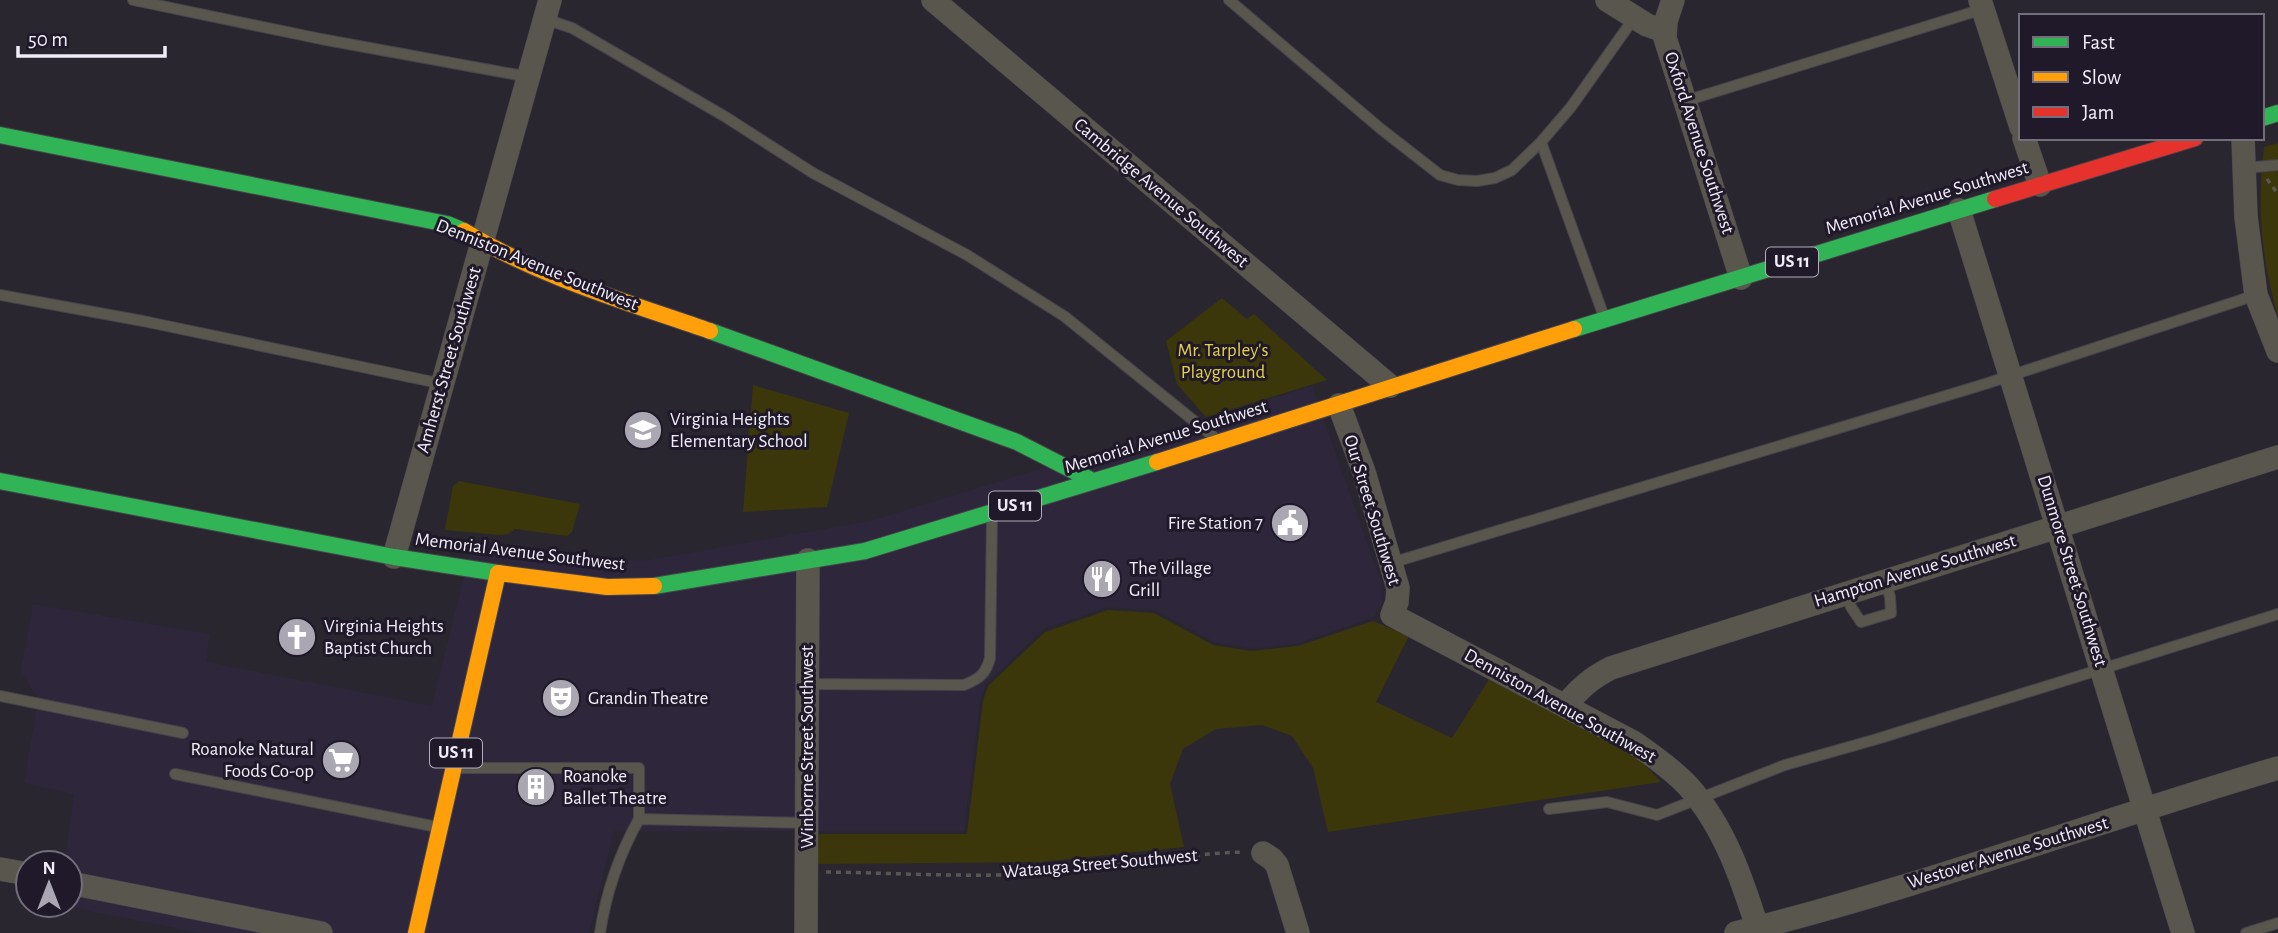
<svg xmlns="http://www.w3.org/2000/svg" width="2278" height="933" viewBox="0 0 2278 933" font-family="'Alegreya Sans',sans-serif">
	<rect width="100%" height="100%" fill="#292630"/>
	<!-- built -->
	<path fill="#2e273c" d="M1312 386 1382 585V603L1374 617 1296 644 1252 648 1214 642 1156 610 1107 607 1043 629 986 684 980 700 964 831H614L589 933H201L59 905H70V863H65L74 794 24 783 38 699 21 671 33 604 210 634 206 662 432 706 472 544 643 561 870 521Z"/>
	<!-- green -->
	<path fill="#3c360b" d="M2278 143V316C2261 260 2257 204 2264 147Z
		M1222 298 1247 319 1254 314 1327 380 1206 417 1177 384 1166 341Z
		M753 385 849 413 827 507 743 512Z
		M459 481 580 504 572 532 567 536 515 529 508 534 500 535 445 530 453 486Z
		M1108 610 1154 613 1213 645 1251 651 1298 646 1373 621 1409 636 1376 702 1452 738 1490 678 1637 757 1661 782 1328 832 1313 768 1292 736 1262 725 1216 729 1183 749 1170 784 1184 847 1040 862 817 864 819 834H967L983 701 988 686 1045 632Z"/>
	<g fill="none" stroke-linecap="round" stroke-linejoin="round">
		<!-- lane casing -->
		<g stroke="#46434b" stroke-width="12">
			<path id="lane" d="M133 0 321 39 529 77
				M1229 0 1381 129 1440 175 1458 180 1477 181 1495 178 1512 170 1541 142 1571 107 1634 18
				M545 19 572 28 724 116 813 173 967 255 1064 316 1214 437
				M1685 101 1983 9
				M1541 142 1603 314
				M2245 168 2278 165
				M0 295 143 321 443 384
				M1391 563 1985 384 2256 295
				M1847 592 1851 607 1861 622 1891 613 1890 597 1885 580
				M807 684 964 685C979 679 986 674 990 658L992 519
				M0 696 183 733
				M459 768H639V819
				M175 774 437 827
				M1549 809 1607 802 1657 815 1785 765 1877 739 2278 614
				M600 933C606 892 619 855 639 819L807 823
				M2246 933 2278 923"/>
		</g>
		<!-- street casing -->
		<g stroke="#46434b" stroke-width="24">
			<path id="street" d="M933 0 1390 386
				M1607 0 1647 25 1664 31
				M1673 0 1666 21 1665 38 1741 278
				M1980 0 2021 127
				M2024 138 2040 185
				M2243 138 2246 217 2256 295 2278 351
				M1959 210 2183 933
				M1339 405 1364 472 1398 588 1397 602 1392 615 1633 742C1652 755 1672 769 1688 786 1725 827 1743 882 1759 933
				M394 557 550 0
				M1565 706C1579 689 1591 678 1611 668L2278 457
				M1263 853 1272 859 1277 865 1298 933
				M0 869 28 874
				M70 883 321 933
				M806 933 808 560
				M1736 933C1919 888 2097 821 2278 768"/>
		</g>
		<!-- fast casing -->
		<g stroke="#46434b" stroke-width="18">
			<path id="fast" d="M2262 118 2278 113
				M0 135 447 224 464 231
				M1574 329 1995 199
				M710 331 1017 442 1093 481
				M0 481 394 557 498 573
				M654 586 865 551 1157 462"/>
		</g>
		<!-- slow casing -->
		<g stroke="#46434b" stroke-width="18">
			<path id="slow" d="M464 231C540 277 627 302 710 331
				M1157 462 1574 329
				M416 933 498 573 607 587 654 586"/>
		</g>
		<!-- jam casing -->
		<g stroke="#46434b" stroke-width="18">
			<path id="jam" d="M1995 199 2195 138"/>
		</g>
		<!-- path -->
		<path stroke="#595754" stroke-width="3.5" stroke-dasharray="5 5" stroke-linecap="butt" d="M2267 179 2278 194
			M826 872C899 873 973 878 1046 873 1112 867 1178 854 1244 852"/>
		<!-- lane -->
		<use href="#lane" stroke="#58564d" stroke-width="10"/>
		<!-- street -->
		<use href="#street" stroke="#58564d" stroke-width="23"/>
		<!-- fast -->
		<use href="#fast" stroke="#30b455" stroke-width="16"/>
		<!-- slow -->
		<use href="#slow" stroke="#ff9f0a" stroke-width="16"/>
		<!-- jam -->
		<use href="#jam" stroke="#e5322d" stroke-width="16"/>
	</g>
	<!-- icons -->
	<defs>
		<g id="school-disc" transform="scale(2.0125)"><circle r="9.5" fill="#aaa7b2" stroke="#1f1929"/><path d="M0-5L7-2L0 1L-7-2ZM-4 1L0 2.5L4 1V4Q0 6-4 4Z" fill="#fff"/></g>
		<g id="civic-disc" transform="scale(2.0125)"><circle r="9.5" fill="#aaa7b2" stroke="#1f1929"/><path d="M-.6-6.5H3V-4.5H.6V-3L4-1V1h2V6H-6V1h2V-1L-.6-3ZM-1.2 2.5V6h2.4V2.5Z" fill="#fff"/></g>
		<g id="restaurant-disc" transform="scale(2.0125)"><circle r="9.5" fill="#aaa7b2" stroke="#1f1929"/><path d="M-5-6h1v4h1v-4h1v4h1v-4h1v5L-1.5 .5V6h-2V.5L-5-1ZM5-6V6H3V1.5H1.5Q1.5-4 5-6Z" fill="#fff"/></g>
		<g id="church-disc" transform="scale(2.0125)"><circle r="9.5" fill="#aaa7b2" stroke="#1f1929"/><path d="M-1.2-6h2.4v3.5h3.3v2.4h-3.3V6h-2.4V-.1h-3.3v-2.4h3.3Z" fill="#fff"/></g>
		<g id="theatre-disc" transform="scale(2.0125)"><circle r="9.5" fill="#aaa7b2" stroke="#1f1929"/><path d="M-5-5.5Q0-4 5-5.5V0Q5 5 0 6Q-5 5-5 0ZM-3.3-2.5H-1v1.5H-3.3ZM1-2.5H3.3v1.5H1ZM-2.8 1Q0 5.5 2.8 1Z" fill="#fff"/></g>
		<g id="supermarket-disc" transform="scale(2.0125)"><circle r="9.5" fill="#aaa7b2" stroke="#1f1929"/><path d="M-6-5.5h2.5l.6 2H6L4.5 2H-2.5L-4.4-4H-6ZM-1.5 3.2a1.3 1.3 0 1 0 .1 0ZM3 3.2a1.3 1.3 0 1 0 .1 0Z" fill="#fff"/></g>
		<g id="building-disc" transform="scale(2.0125)"><circle r="9.5" fill="#aaa7b2" stroke="#1f1929"/><path d="M-4-6H4V6H1V3H-1V6H-4ZM-2.5-4.3h1.7v1.8h-1.7ZM.8-4.3h1.7v1.8H.8ZM-2.5-1h1.7V.8h-1.7ZM.8-1h1.7V.8H.8Z" fill="#fff"/></g>
	</defs>
	<g fill-rule="evenodd">
		<use href="#school-disc" x="643" y="430"/>
		<use href="#civic-disc" x="1290" y="523"/>
		<use href="#restaurant-disc" x="1102" y="579"/>
		<use href="#church-disc" x="297" y="637"/>
		<use href="#theatre-disc" x="561" y="698"/>
		<use href="#supermarket-disc" x="341" y="760"/>
		<use href="#building-disc" x="536" y="787"/>
	</g>
	<g text-anchor="middle" dominant-baseline="central" stroke-width="6" stroke-linejoin="round" paint-order="stroke">
		<!-- shield labels -->
		<g fill="#1f1929" stroke="#b1adba" stroke-width="2">
			<rect x="1766" y="247.5" width="52" height="29" rx="5"/>
			<rect x="989" y="491.5" width="52" height="29" rx="5"/>
			<rect x="430" y="738.5" width="52" height="29" rx="5"/>
		</g>
		<g font-size="18" font-weight="bold" fill="#f0edf8">
			<text x="1792" y="262">US 11</text>
			<text x="1015" y="506">US 11</text>
			<text x="456" y="753">US 11</text>
		</g>
		<!-- street labels -->
		<g font-size="19" fill="#f0edf8" stroke="#1f1929">
			<text transform="translate(1699 143) rotate(72)">Oxford Avenue Southwest</text>
			<text transform="translate(1161 193) rotate(40)">Cambridge Avenue Southwest</text>
			<text transform="translate(1927 198) rotate(-17)">Memorial Avenue Southwest</text>
			<text transform="translate(537 265) rotate(22)">Denniston Avenue Southwest</text>
			<text transform="translate(449 360) rotate(-74)">Amherst Street Southwest</text>
			<text transform="translate(1166 437) rotate(-17)">Memorial Avenue Southwest</text>
			<text transform="translate(1372 510) rotate(73)">Our Street Southwest</text>
			<text transform="translate(520 552) rotate(7)">Memorial Avenue Southwest</text>
			<text transform="translate(1915 571) rotate(-17)">Hampton Avenue Southwest</text>
			<text transform="translate(2072 571) rotate(73)">Dunmore Street Southwest</text>
			<text transform="translate(1560 706) rotate(29)">Denniston Avenue Southwest</text>
			<text transform="translate(807 747) rotate(-90)">Winborne Street Southwest</text>
			<text transform="translate(2008 853) rotate(-17)">Westover Avenue Southwest</text>
			<text transform="translate(1100 864) rotate(-5)">Watauga Street Southwest</text>
		</g>
		<!-- park labels -->
		<g font-size="19" fill="#e6d14a" stroke="#1f1929">
			<text x="1223" y="350">Mr. Tarpley's<tspan x="1223" dy="22">Playground</tspan></text>
		</g>
		<!-- poi labels -->
		<g font-size="19" fill="#f0edf8" stroke="#1f1929" text-anchor="start">
			<text x="670" y="419">Virginia Heights<tspan x="670" dy="22">Elementary School</tspan></text>
			<text x="1263" y="523" text-anchor="end">Fire Station 7</text>
			<text x="1129" y="568">The Village<tspan x="1129" dy="22">Grill</tspan></text>
			<text x="324" y="626">Virginia Heights<tspan x="324" dy="22">Baptist Church</tspan></text>
			<text x="588" y="698">Grandin Theatre</text>
			<text x="314" y="749" text-anchor="end">Roanoke Natural<tspan x="314" dy="22">Foods Co-op</tspan></text>
			<text x="563" y="776">Roanoke<tspan x="563" dy="22">Ballet Theatre</tspan></text>
		</g>
	</g>
	<!-- legend -->
	<rect x="2019" y="14" width="245" height="126" fill="#1f1929" stroke="#736e7c" stroke-width="2"/>
	<rect x="2033" y="37" width="35" height="10" fill="#30b455" stroke="#736e7c" stroke-width="2"/>
	<text x="2082" y="49" font-size="21" fill="#f0edf8">Fast</text>
	<rect x="2033" y="72" width="35" height="10" fill="#ff9f0a" stroke="#736e7c" stroke-width="2"/>
	<text x="2082" y="84" font-size="21" fill="#f0edf8">Slow</text>
	<rect x="2033" y="107" width="35" height="10" fill="#e5322d" stroke="#736e7c" stroke-width="2"/>
	<text x="2082" y="119" font-size="21" fill="#f0edf8">Jam</text>
	<!-- north arrow -->
	<g transform="translate(49 884)"><circle r="33" fill="#1f1929" stroke="#736e7c" stroke-width="2"/>
	<path d="M0-5L12 26L0 18L-12 26Z" fill="#aaa7b2"/>
	<text y="-10" font-size="19" font-weight="bold" text-anchor="middle" fill="#f0edf8">N</text>
	</g>
	<!-- scale -->
	<path d="M18 46v10h147v-10" fill="none" stroke="#f0edf8" stroke-width="3.5"/>
	<text x="28" y="46" font-size="21" fill="#f0edf8" stroke="#1f1929" stroke-width="5" paint-order="stroke">50 m</text>
</svg>
